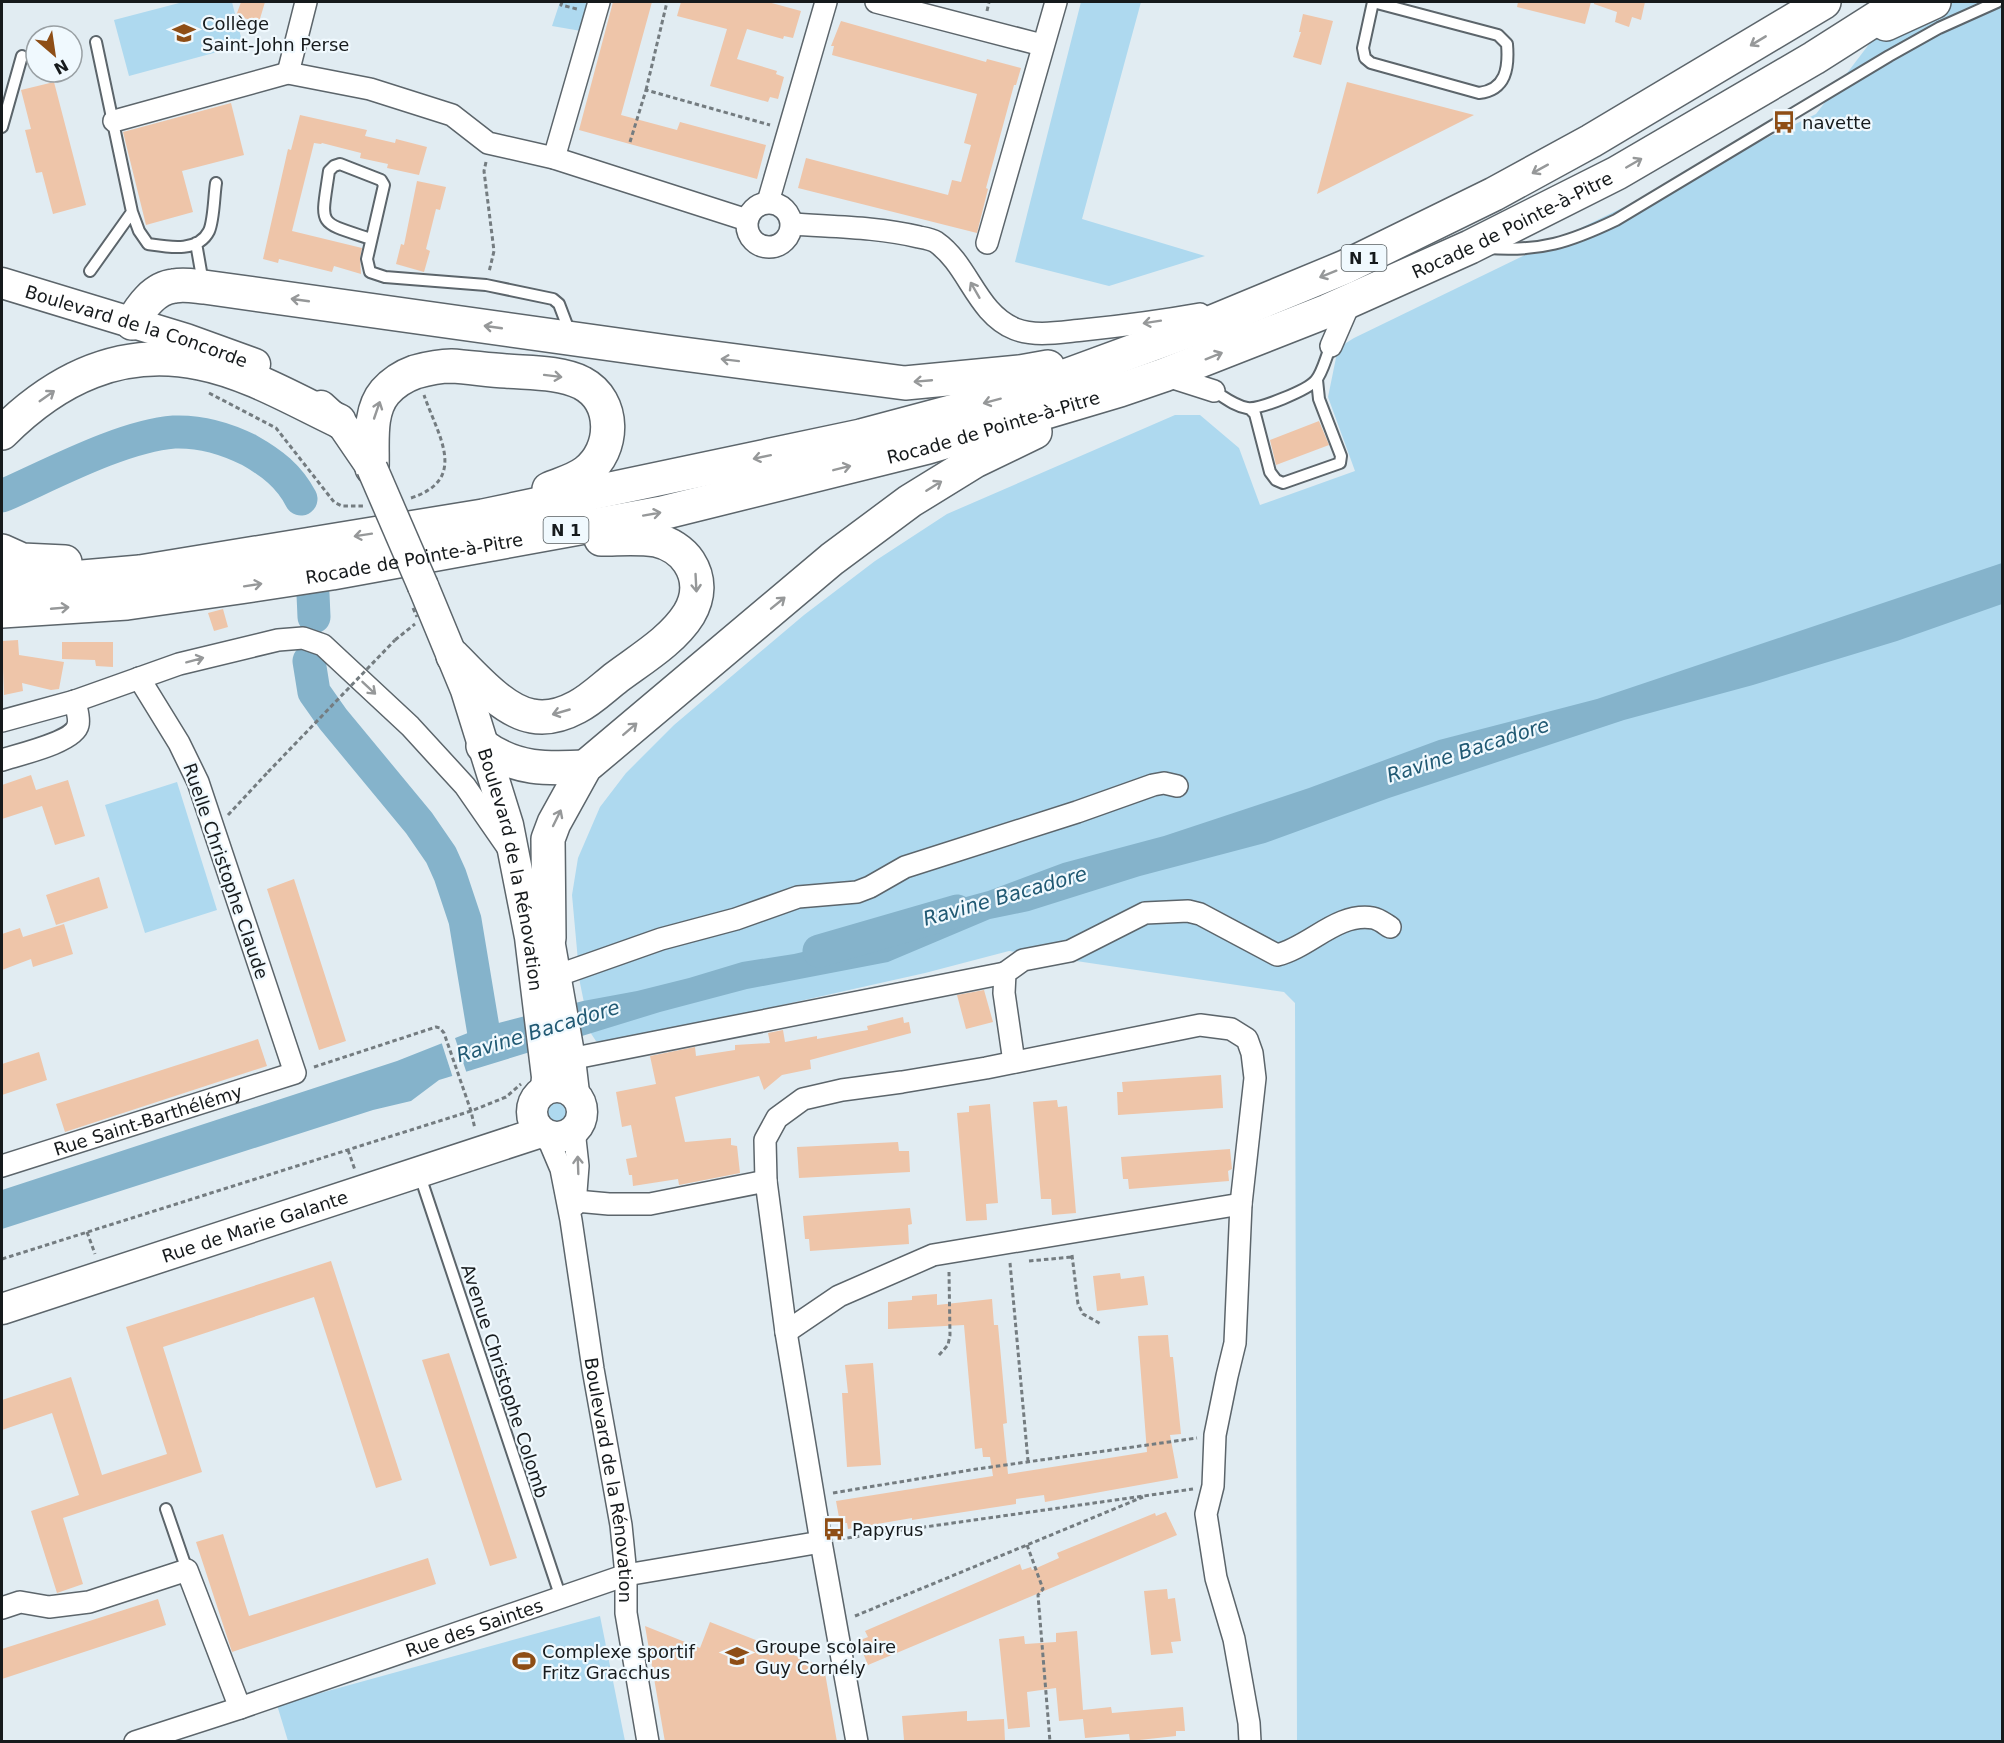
<svg xmlns="http://www.w3.org/2000/svg" width="2004" height="1743" viewBox="0 0 2004 1743" font-family="'DejaVu Sans',sans-serif">
	<rect width="100%" height="100%" fill="#e1ecf2"/>
	<!-- green -->
	<path fill="#aed9ef" d="M183 2H232L243 45 129 76 114 20Z
		M560 2H589L581 31 552 26Z
		M1081 2H1141L1082 219 1205 256 1109 286 1015 262Z
		M1901 2H2002V1741H1297L1295 1003 1284 992 1009 951 925 973 607 1044 596 1041 590 1032 580 983 572 895 578 858 600 807 626 773 674 725 804 615 875 561 947 514 1175 415H1200L1239 448 1260 505 1355 471 1328 397 1338 348 1354 338 1816 114Z
		M177 782 217 910 145 933 105 805Z
		M544 1111a14 14 0 1 1 28 0a14 14 0 1 1-28 0Z
		M600 1616 625 1741H288L277 1705Z"/>
	<!-- water -->
	<path fill="#85b3cb" d="M2002 563V604L1897 641 1753 685 1624 720 1389 798 1265 843 1140 876 1029 911 990 919 888 962 747 989 660 1012 439 1080 411 1101 373 1110 2 1229V1190L397 1061 483 1027 583 1001 637 991 689 978 742 962 794 954 863 938 927 919 933 906 988 891 1063 863 1164 836 1309 788 1439 740 1597 699Z"/>
	<!-- pier -->
	<path fill="#e1ecf2" d="M454 1035 467 1074 453 1078 441 1041Z"/>
	<g fill="none" stroke-linecap="round" stroke-linejoin="round">
		<!-- river -->
		<path stroke="#85b3cb" stroke-width="33" d="M2 496C50 475 122 436 174 432 200 431 225 438 249 450 272 463 289 476 301 499
			M313 594 314 617
			M309 661 314 692 333 719 419 823 441 855 450 875 465 920 486 1046
			M819 951 957 911"/>
	</g>
	<!-- building -->
	<path fill="#eec5a9" d="M241 2H265L259 22 236 16Z
		M613 2H652L621 115 677 130 680 122 766 145 757 179 579 130Z
		M681 2H768L801 11 793 38 784 36 783 39 747 29 737 59 777 71 776 74 784 77 778 99 770 97 768 102 710 86 727 29 677 16Z
		M1518 2H1591L1585 24 1517 7Z
		M1594 2H1645L1641 20 1632 17 1629 27 1615 22 1617 12 1594 4Z
		M1303 14 1333 21 1321 65 1293 57 1301 32H1299Z
		M841 21 986 62 987 59 1021 68 1016 85H1014L986 188 988 189 977 233 798 188 806 158 948 195 952 180 961 182 971 145 964 143 977 94 832 55 834 46H831Z
		M54 82 86 205 53 214 42 172 36 173 25 130 31 129 21 90Z
		M1347 82 1474 115 1317 194Z
		M231 103 244 155 182 171 193 212 146 225 123 132Z
		M300 115 367 130 365 136 395 143 396 139 427 147 419 175 387 168 388 164 360 158 361 153 322 143 321 144 314 143 292 231 362 248 360 258 361 274 334 266 332 272 279 259 278 263 263 259 288 149 291 150Z
		M417 181 446 187 440 210 436 209 426 249 430 251 424 272 396 264 401 244 404 245Z
		M1319 421 1329 445 1276 465 1270 440Z
		M223 609 228 627 214 631 208 613Z
		M18 640 19 655 64 662 59 689 51 690 22 683 23 691 4 695 2 641Z
		M62 642H113V667L96 666 95 660 62 659Z
		M31 775 36 790 68 780 85 836 55 845 42 806 2 819V785Z
		M99 877 108 908 56 925 46 895Z
		M294 879 346 1041 319 1050 267 889Z
		M64 924 73 954 33 967 31 959 2 970V934L20 928 23 937Z
		M984 990 993 1022 966 1029 957 995Z
		M903 1017 904 1023 909 1022 911 1033 810 1060 811 1069 782 1075 764 1090 759 1076 675 1097 685 1142 731 1138V1145L737 1146 740 1173 679 1185 678 1179 633 1186 632 1175H629L626 1159 637 1157 631 1125 622 1127 616 1092 656 1084 650 1056 695 1047 696 1056 735 1050V1045L770 1043 768 1033 783 1030 785 1042 817 1036V1039L868 1030 867 1026Z
		M258 1039 267 1066 65 1132 56 1104Z
		M39 1052 47 1080 2 1095V1064Z
		M1221 1075 1223 1108 1118 1115 1117 1092H1123L1122 1082Z
		M1057 1100 1058 1107 1067 1106 1076 1213 1052 1215 1051 1199H1041L1033 1102Z
		M990 1104 998 1203 986 1204 987 1220 966 1221 957 1113 969 1112V1106Z
		M898 1142 899 1151H909L910 1172 799 1178 797 1147Z
		M1230 1149 1232 1169 1228 1171 1229 1181 1129 1189 1128 1179H1123L1121 1157Z
		M910 1208 912 1224 908 1225 909 1244 810 1251 809 1239H805L803 1216Z
		M331 1261 402 1480 376 1488 314 1297 163 1347 202 1472 63 1518 83 1584 57 1593 31 1511 79 1495 52 1413 2 1430V1400L71 1377 102 1475 167 1454 126 1327Z
		M1120 1273 1121 1279 1144 1276 1148 1305 1097 1311 1093 1276Z
		M937 1294V1305L992 1299 994 1325H998L1007 1423 1003 1424 1008 1474 1147 1452 1138 1336 1168 1335 1170 1357H1173L1181 1434 1170 1435 1178 1478 1045 1502 1044 1495 1016 1499V1504L912 1520V1518L848 1529 847 1523H840L836 1501 993 1476 990 1457H983L982 1448 975 1449 964 1325 888 1329V1302L912 1300V1296Z
		M449 1353 517 1558 490 1566 422 1360Z
		M873 1363 881 1465 847 1467 842 1393H848L845 1365Z
		M1166 1512 1177 1535 868 1665 858 1641 868 1637 865 1631 1020 1564 1022 1570 1031 1567 1032 1570 1059 1558 1057 1553 1155 1513 1156 1516Z
		M223 1534 249 1616 428 1558 436 1584 232 1652 196 1542Z
		M1167 1589 1168 1599 1175 1598 1181 1641 1171 1642 1173 1653 1151 1655 1144 1591Z
		M158 1599 166 1625 2 1679V1649Z
		M710 1622 824 1667 837 1742H665L645 1626 700 1648Z
		M1077 1631 1083 1710 1111 1707 1112 1713 1183 1707 1185 1731H1176V1736L1130 1741 1129 1734 1085 1738 1083 1719 1059 1721 1056 1688 1027 1692 1030 1727 1008 1729 999 1639 1024 1636 1025 1644 1056 1642V1633Z
		M967 1711V1721L1004 1719 1005 1742 904 1740 902 1716Z"/>
	<g fill="none" stroke-linecap="round" stroke-linejoin="round">
		<!-- lane casing -->
		<g stroke="#5c656b" stroke-width="14">
			<path id="lane" d="M1373 2 1498 35 1507 44C1509 68 1506 90 1479 93L1371 63 1365 58 1363 48 1373 2H1374
				M96 42 132 212 139 231 148 244C168 247 198 253 209 231 214 220 214 195 216 183
				M2 127 22 56
				M371 239C316 221 321 227 329 171L334 166 340 164 381 180 384 185 367 259 370 272 385 277 486 285 553 299 559 304 570 333
				M196 243 203 283
				M1488 248C1540 252 1570 242 1616 220L1889 56 1939 28 1997 2
				M90 271 132 212
				M1214 391C1225 398 1235 406 1247 408 1259 410 1308 390 1316 380 1323 372 1326 356 1331 346
				M1250 409 1255 414 1270 472 1276 480 1283 483 1340 463 1341 456 1319 399 1317 380
				M419 1173 561 1598
				M166 1509 187 1570"/>
		</g>
		<!-- street casing -->
		<g stroke="#5c656b" stroke-width="24">
			<g id="street">
				<path d="M876 2 1042 45"/>
				<path d="M288 73 306 2"/>
				<path d="M114 121 288 73 370 89 452 115 488 143 554 158 747 220"/>
				<path d="M554 158 599 2"/>
				<path d="M768 202 826 2"/>
				<circle cx="769" cy="225" r="22"/>
				<path d="M792 224C834 227 878 227 919 237 924 238 931 239 936 242 969 265 976 313 1015 329 1035 337 1061 332 1083 330 1122 326 1161 321 1200 314"/>
				<path d="M987 243 1056 2"/>
				<path d="M1331 346 1351 300"/>
				<path d="M1164 375 1214 391"/>
				<path d="M2 721 75 701 179 664 278 640 303 638 323 645 410 726 465 786 508 848"/>
				<path d="M2 760C17 755 75 742 78 725 80 718 76 708 75 701"/>
				<path d="M556 976 661 939 736 919 798 897 857 892 870 887 905 867 1077 812 1153 785 1164 783 1177 786"/>
				<path d="M570 1059 1005 973"/>
				<path d="M1014 1062 1004 993 1005 973 1023 960 1070 951 1145 913 1188 911 1200 914 1277 955C1310 947 1337 912 1373 918 1379 919 1385 924 1390 927"/>
				<path d="M574 1130 578 1166 575 1205"/>
				<path id="s1" d="M547 1136 561 1169 571 1220 593 1369 621 1525 626 1575V1613L648 1742"/>
				<path id="s2" d="M2 1166 295 1073 198 782 179 743 139 678"/>
				<path d="M576 1201 609 1204H650L766 1181"/>
				<path d="M786 1332 839 1296 933 1255 1241 1204"/>
				<path d="M2 1608 20 1602 49 1607 89 1602 187 1570 240 1708"/>
				<path id="s3" d="M135 1742 240 1708 626 1575 821 1542"/>
				<path d="M857 1742 821 1542 786 1332 766 1181 765 1140 777 1118 803 1099 842 1090 902 1082 986 1068 1200 1025 1231 1029 1247 1039 1252 1053 1255 1078 1241 1204 1235 1343 1227 1376 1215 1435 1213 1486 1206 1514 1216 1578 1234 1639 1249 1723 1250 1742"/>
			</g>
		</g>
		<!-- secondary casing -->
		<g stroke="#5c656b" stroke-width="33">
			<g id="secondary">
				<path id="s4" d="M2 283 186 339 255 364"/>
				<path d="M321 406 344 427 372 468"/>
				<path id="s5" d="M423 586 466 690 508 825 530 937 547 1077 546 1089"/>
				<path d="M547 928 570 1059 574 1093"/>
				<circle cx="557" cy="1112" r="25"/>
				<path id="s6" d="M2 1309 541 1132"/>
			</g>
		</g>
		<!-- highway casing -->
		<g stroke="#5c656b" stroke-width="36">
			<g id="highway">
				<path d="M1886 24 1934 2"/>
				<path d="M132 323C141 307 154 288 174 286 184 284 194 286 204 287L668 352 905 383 1020 372 1048 367"/>
				<path d="M2 433C57 378 121 347 200 363 247 372 295 400 339 421"/>
				<path d="M372 468C373 444 368 412 385 392 392 384 404 376 415 372 426 369 440 366 451 366 469 367 488 370 506 371 530 373 560 372 582 383 616 401 615 450 586 472 576 480 561 484 549 489"/>
				<path d="M2 551 22 560 65 562"/>
				<path d="M2 584 140 572 483 516 861 436 1011 396 1210 323 1345 267 1494 194 1591 141 1824 2"/>
				<path id="s7" d="M2 611 127 603 240 587 332 573 662 513 928 447 1120 390 1164 375 1327 311 1470 247 1617 173 1814 58 1902 2"/>
				<path d="M453 656C473 676 503 711 532 716 547 719 564 714 577 707 591 700 604 687 617 677 641 659 673 640 689 614 699 597 700 579 689 562 682 551 669 543 656 540 638 537 619 539 601 539"/>
				<path d="M483 746C516 770 547 769 585 767"/>
				<path d="M549 938 548 839 554 823 585 767 832 559 910 501 975 461 1035 432"/>
			</g>
		</g>
		<!-- path -->
		<path stroke="#747c80" stroke-width="3" stroke-dasharray="4.5 3" stroke-linecap="butt" d="M562 2 561 5 577 9
			M987 11 989 2
			M646 90 667 2
			M630 142 646 90 770 125
			M486 162 484 171 494 251 489 272
			M209 393 276 428 334 502 342 506H363
			M411 498C469 479 438 436 424 395
			M395 640 415 624
			M228 815 268 772
			M314 1067 436 1027 440 1028 444 1033 471 1111 475 1129
			M348 1150 355 1170
			M87 1232 95 1254
			M1072 1255 1078 1304 1083 1314 1101 1324
			M2 1259 471 1111 506 1097 521 1084
			M1029 1261 1072 1257
			M1010 1263 1028 1461
			M939 1355 948 1345 950 1335 949 1272
			M833 1493 977 1469 1197 1438
			M840 1539 1193 1489
			M1027 1545 1043 1589 1038 1595 1050 1742
			M855 1616 1143 1497"/>
		<!-- lane -->
		<use href="#lane" stroke="#fff" stroke-width="10"/>
		<!-- street -->
		<use href="#street" stroke="#fff" stroke-width="21"/>
		<!-- secondary -->
		<use href="#secondary" stroke="#fff" stroke-width="30"/>
		<!-- highway -->
		<use href="#highway" stroke="#fff" stroke-width="33"/>
		<!-- secondary-bridge casing -->
		<g stroke="#5c656b" stroke-width="33" stroke-linecap="butt">
			<path id="secondary-bridge" d="M372 468 423 586"/>
		</g>
		<!-- path-bridge -->
		<path stroke="#747c80" stroke-width="3" stroke-dasharray="4.5 3" stroke-linecap="butt" d="M413 608 417 617
			M268 772 395 640"/>
		<!-- secondary-bridge -->
		<use href="#secondary-bridge" stroke="#fff" stroke-width="30"/>
	</g>
	<!-- one-way arrows -->
	<defs><path id="oneway-shaft" d="M-6 0H5M1.5-3L5.5 0L1.5 3" fill="none" stroke-width="1.6" stroke-linecap="round" stroke-linejoin="round" transform="scale(1.5)"/></defs>
	<g stroke="#969899">
		<use href="#oneway-shaft" transform="translate(1758 41) rotate(149)"/>
		<use href="#oneway-shaft" transform="translate(1634 163) rotate(-30)"/>
		<use href="#oneway-shaft" transform="translate(1540 169) rotate(151)"/>
		<use href="#oneway-shaft" transform="translate(1328 274) rotate(158)"/>
		<use href="#oneway-shaft" transform="translate(975 290) rotate(-120)"/>
		<use href="#oneway-shaft" transform="translate(300 300) rotate(-172)"/>
		<use href="#oneway-shaft" transform="translate(1152 322) rotate(171)"/>
		<use href="#oneway-shaft" transform="translate(493 327) rotate(-172)"/>
		<use href="#oneway-shaft" transform="translate(1214 356) rotate(-22)"/>
		<use href="#oneway-shaft" transform="translate(730 360) rotate(-173)"/>
		<use href="#oneway-shaft" transform="translate(553 376) rotate(7)"/>
		<use href="#oneway-shaft" transform="translate(923 381) rotate(175)"/>
		<use href="#oneway-shaft" transform="translate(47 396) rotate(-35)"/>
		<use href="#oneway-shaft" transform="translate(992 401) rotate(165)"/>
		<use href="#oneway-shaft" transform="translate(377 410) rotate(-71)"/>
		<use href="#oneway-shaft" transform="translate(762 457) rotate(168)"/>
		<use href="#oneway-shaft" transform="translate(842 468) rotate(-14)"/>
		<use href="#oneway-shaft" transform="translate(934 486) rotate(-32)"/>
		<use href="#oneway-shaft" transform="translate(652 514) rotate(-10)"/>
		<use href="#oneway-shaft" transform="translate(363 535) rotate(171)"/>
		<use href="#oneway-shaft" transform="translate(696 583) rotate(87)"/>
		<use href="#oneway-shaft" transform="translate(253 585) rotate(-9)"/>
		<use href="#oneway-shaft" transform="translate(778 603) rotate(-39)"/>
		<use href="#oneway-shaft" transform="translate(60 608) rotate(-5)"/>
		<use href="#oneway-shaft" transform="translate(195 660) rotate(-15)"/>
		<use href="#oneway-shaft" transform="translate(369 688) rotate(43)"/>
		<use href="#oneway-shaft" transform="translate(561 712) rotate(164)"/>
		<use href="#oneway-shaft" transform="translate(630 729) rotate(-41)"/>
		<use href="#oneway-shaft" transform="translate(557 818) rotate(-64)"/>
		<use href="#oneway-shaft" transform="translate(578 1165) rotate(-92)"/>
	</g>
	<!-- icons -->
	<defs>
		<g id="school-bare" transform="scale(1.8)"><path d="M0-5L7-2L0 1L-7-2ZM-4 1L0 2.5L4 1V4Q0 6-4 4Z" fill="#8e4e16" stroke="#f0f9fe" stroke-width="2.5" paint-order="stroke"/></g>
		<g id="bus-bare" transform="scale(1.8)"><path d="M-5-6H5V4H4V6H2V4H-2V6H-4V4H-5ZM-3.5-4V0h7V-4ZM-3.5 1.2v1.5H-2V1.2ZM2 1.2v1.5H3.5V1.2Z" fill="#8e4e16" stroke="#f0f9fe" stroke-width="2.5" paint-order="stroke"/></g>
		<g id="stadium-bare" transform="scale(1.8)"><path d="M0-5a6.5 5 0 1 0 0 10a6.5 5 0 1 0 0-10ZM-3.5-1.8h7v3.6h-7Z" fill="#8e4e16" stroke="#f0f9fe" stroke-width="2.5" paint-order="stroke"/></g>
	</defs>
	<g fill-rule="evenodd">
		<use href="#school-bare" x="184" y="33"/>
		<use href="#bus-bare" x="1784" y="122"/>
		<use href="#bus-bare" x="834" y="1529"/>
		<use href="#school-bare" x="737" y="1656"/>
		<use href="#stadium-bare" x="524" y="1661"/>
	</g>
	<g text-anchor="middle" dominant-baseline="central" stroke-width="4.5" stroke-linejoin="round" paint-order="stroke">
		<!-- shield labels -->
		<g fill="#f0f9fe" stroke="#575d60" stroke-width="1.5">
			<rect x="1341.5" y="245" width="45" height="26" rx="4.5"/>
			<rect x="543.5" y="517" width="45" height="26" rx="4.5"/>
		</g>
		<g font-size="16" font-weight="bold" fill="#161a1c">
			<text x="1364" y="258">N 1</text>
			<text x="566" y="530">N 1</text>
		</g>
		<!-- poi labels -->
		<g font-size="18" fill="#161a1c" stroke="#f0f9fe" text-anchor="start">
			<text x="202" y="23">Collège<tspan x="202" dy="21">Saint-John Perse</tspan></text>
			<text x="1802" y="122">navette</text>
			<text x="852" y="1529">Papyrus</text>
			<text x="755" y="1646">Groupe scolaire<tspan x="755" dy="21">Guy Cornély</tspan></text>
			<text x="542" y="1651">Complexe sportif<tspan x="542" dy="21">Fritz Gracchus</tspan></text>
		</g>
		<!-- street labels -->
		<g font-size="18" fill="#161a1c" stroke="#f0f9fe">
			<text stroke="none"><textPath href="#s7" startOffset="1568">Rocade de Pointe-à-Pitre</textPath></text>
			<text stroke="none"><textPath href="#s4" startOffset="141">Boulevard de la Concorde</textPath></text>
			<text stroke="none"><textPath href="#s7" startOffset="1010">Rocade de Pointe-à-Pitre</textPath></text>
			<text stroke="none"><textPath href="#s7" startOffset="416">Rocade de Pointe-à-Pitre</textPath></text>
			<text transform="translate(226 871) rotate(71)">Ruelle Christophe Claude</text>
			<text stroke="none"><textPath href="#s5" startOffset="298">Boulevard de la Rénovation</textPath></text>
			<text stroke="none"><textPath href="#s2" startOffset="153">Rue Saint-Barthélémy</textPath></text>
			<text stroke="none"><textPath href="#s6" startOffset="266">Rue de Marie Galante</textPath></text>
			<text transform="translate(505 1381) rotate(72)">Avenue Christophe Colomb</text>
			<text stroke="none"><textPath href="#s1" startOffset="351">Boulevard de la Rénovation</textPath></text>
			<text stroke="none"><textPath href="#s3" startOffset="358">Rue des Saintes</textPath></text>
		</g>
		<!-- water labels -->
		<g font-size="20" font-style="italic" fill="#205973" stroke="#f0f9fe">
			<text transform="translate(1468 750) rotate(-18)">Ravine Bacadore</text>
			<text transform="translate(1005 896) rotate(-16)">Ravine Bacadore</text>
			<text transform="translate(538 1031) rotate(-17)">Ravine Bacadore</text>
		</g>
	</g>
	<!-- border -->
	<rect width="2004" height="1743" fill="none" stroke="#161a1c" stroke-width="6"/>
	<!-- north arrow -->
	<g transform="translate(54 54) rotate(151)"><circle r="28" fill="#f0f9fe" stroke="#99a0a4" stroke-width="1.5"/>
	<path d="M0-4.5L10 22L0 15L-10 22Z" fill="#8e4e16"/>
	<text y="-9" font-size="16" font-weight="bold" text-anchor="middle" fill="#161a1c">N</text>
	</g>
</svg>
